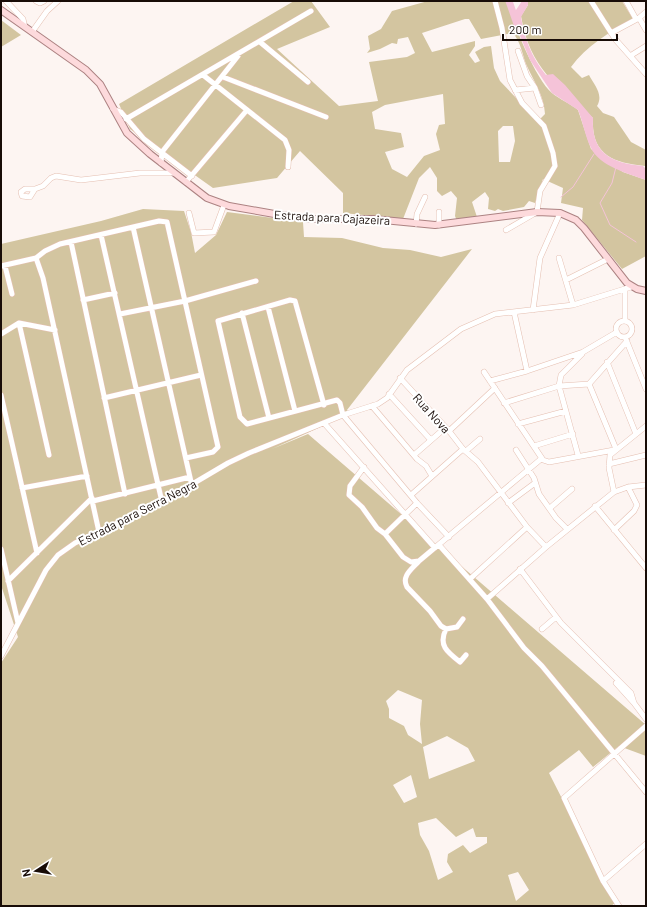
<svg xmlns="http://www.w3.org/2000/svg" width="647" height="907" viewBox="0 0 647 907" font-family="Barlow,sans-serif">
	<rect width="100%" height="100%" fill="#fdf5f2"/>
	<!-- green -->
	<path fill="#d3c5a0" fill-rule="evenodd" d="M294 1H311L330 27 277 49 339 106 378 101 369 62 407 57 415 53 408 37 398 39 397 44 392 43 380 49 367 53 370 49 368 36 381 29 392 11 428 1H508C512 22 536 80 552 93 559 99 571 104 578 110L591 149 623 172 646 180V256L622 269 582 220 583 208 561 203 563 188 543 179 535 203 529 201 524 207 503 211 498 209 495 211 488 209 489 198 485 192 472 202 477 217 457 221 455 216 457 198 451 191 442 196 437 191V178L430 167 419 178 403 219 343 213V193L300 151 277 178 213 188 130 129 119 104ZM465 19H469L481 39 513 33C521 43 522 53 526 64 534 82 544 95 545 114L538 121 500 81 494 68 491 46 484 47 475 52 480 61 475 63 469 55 475 46V41L432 52 422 33ZM443 94 445 124 439 125 436 134 440 150 424 156 407 177 392 169 385 152 404 147 401 133 375 129 372 112 385 105ZM503 126H513L515 141 510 162H499L498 131Z
		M528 1H622L633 19C610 32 586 46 571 67L582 78 589 75C594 85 604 94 597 106L603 113 614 117 631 142 646 150V168L645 166C612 163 591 154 593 118 556 84 530 69 521 16L528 5Z
		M1 20 21 35 1 47Z
		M143 209 184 211 191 232 195 253 216 235 227 212 303 222 304 237 342 238 383 248 410 250 441 257 472 249 347 410 349 414 272 449 308 434 646 725V756L619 746 593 767 579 750 549 773 615 903 611 906H1V663L18 637 1 585V244L101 221ZM398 690 422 700 420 724 422 744 408 735 404 726 389 718V709L386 701ZM447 736 468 748 475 761 429 779 423 747ZM411 775 417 797 404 803 393 785ZM436 818 456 837 473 828 476 837H487V843L470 853 463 845 448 854 447 862 453 872 438 880 429 851 420 835 418 823ZM518 872 529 890 516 901 508 875Z"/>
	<!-- water -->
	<path fill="#f5c3d8" d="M522 1H528V5L521 17C524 38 532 58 546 75L553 74 565 85 593 118C591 153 611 163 643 166L646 169V180C629 174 599 166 591 148 585 136 583 122 578 110L552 93 530 60 513 19 516 10Z"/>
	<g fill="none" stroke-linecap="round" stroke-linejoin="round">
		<!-- stream -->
		<path stroke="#f5c3d8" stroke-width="1" d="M616 167 612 183 600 203 610 225 636 242
			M561 197 573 187 594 154"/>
		<!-- river -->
		<path stroke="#f5c3d8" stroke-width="7" d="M509 1 517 24"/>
		<!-- minor casing -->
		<g stroke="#e5bfb1" stroke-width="6">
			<path id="minor" d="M6 1 23 19 25 27
				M36 1 40 3 44 1
				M495 1 502 28 510 80 522 103 544 126 553 153 555 166 540 191 537 212 506 230
				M591 1 615 39 646 74
				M626 1 636 19
				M639 18 646 30
				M32 32 47 11 58 1
				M611 33 639 18 646 12
				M260 42 308 82
				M518 51 527 76 535 88
				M630 56 646 46
				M203 75 285 140 289 150 288 167
				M223 77 326 117
				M515 90 535 88 541 105
				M113 109 121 112 144 139 192 176
				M126 119 311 11
				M161 163 162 152 238 56
				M186 182 247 110
				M35 189H25L21 192 22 196 30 197 35 189 43 186 51 178 56 176 81 180 140 173H174
				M189 213 194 233 214 232 224 205
				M416 224 417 214 425 197
				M439 225V212
				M133 227 192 486
				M101 235 162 502
				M71 242 125 494
				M36 258 43 278 99 532
				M559 258 573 305
				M1 266 36 258 45 251 60 244 159 221 167 222 218 447 213 452 186 458
				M5 266 12 294
				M566 280 608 259
				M83 300 115 293
				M268 307 295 411
				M533 310 540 258 560 213
				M514 312 527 371
				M242 313 269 418
				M120 314 185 301 256 281
				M625 320V289
				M616 329a8 8 0 1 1 16 0a8 8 0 1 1-16 0Z
				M19 323 49 455
				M1 334 19 323 55 330
				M625 337 646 389
				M607 362 636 434
				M484 372 543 460 549 462 614 450
				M400 378 449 431 463 449 478 462 527 527 546 547
				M490 381 527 371 583 352 617 332
				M589 384 616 449
				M389 394 430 439
				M1 395 37 553
				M104 398 201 375
				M504 403 559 386 589 384 627 341
				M324 405 295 301 290 300 218 321 240 417 247 424 337 400 340 403 343 415 417 503 449 537
				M372 406 417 459 426 466 432 476
				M324 423 435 548
				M518 424 566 411
				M449 431 495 388
				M534 446 573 434
				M516 450 534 478 539 494 556 518 567 529
				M466 451 480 439
				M414 455 445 428
				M578 455 559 386 561 375 582 354
				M609 464 646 455
				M364 467 350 486 349 495 362 507 377 528 385 534 403 557 411 562 419 561
				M22 488 87 476
				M614 492 609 468 610 455 646 426
				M411 495 463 449
				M93 501 190 477
				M508 503 535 483
				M595 506 646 568
				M550 508 572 489
				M614 530 634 511 637 505 628 487
				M385 534 417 503
				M439 545 487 599 524 648 542 666 646 792
				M1 549 18 623
				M520 569 561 623 631 693 634 703 646 719
				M470 579 527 527
				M8 581 92 498
				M487 599 546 547 614 492 628 487 646 485
				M463 619 457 627 446 629 441 626 430 611 407 587C401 576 412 569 419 561L541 459
				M446 629C438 645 447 652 460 662L466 655
				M542 629 556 617
				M1 656 46 570 58 555 75 543 162 502 228 463 249 453 343 415 378 404 387 398 407 370 461 329 495 314 573 305 631 287
				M616 683 634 703
				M603 881 646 844
				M619 906 603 881 564 798 646 726"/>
		</g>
		<!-- major casing -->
		<g stroke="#ac8282" stroke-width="8">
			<path id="major" d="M1 10 86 70 100 84 127 133 150 154 207 198 229 206 280 215 312 219H373L435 225 537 212 560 213 576 220 584 228 627 283 637 289 646 291"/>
		</g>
		<!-- minor -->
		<use href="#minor" stroke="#fff" stroke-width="5"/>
		<!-- major -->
		<use href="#major" stroke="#fddadc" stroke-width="6"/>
	</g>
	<g text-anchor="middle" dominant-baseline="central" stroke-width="4" stroke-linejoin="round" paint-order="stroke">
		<!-- street labels -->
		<g font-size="12" fill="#180c07" stroke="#fff">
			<text transform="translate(332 217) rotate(3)">Estrada para Cajazeira</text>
			<text transform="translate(432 413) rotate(48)">Rua Nova</text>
			<text transform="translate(137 512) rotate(-27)">Estrada para Serra Negra</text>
		</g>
	</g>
	<!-- border -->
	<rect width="647" height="907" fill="none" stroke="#180c07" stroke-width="4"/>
	<!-- north arrow -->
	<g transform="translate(36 871) rotate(258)" stroke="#ffffff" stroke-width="3" paint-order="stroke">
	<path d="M0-3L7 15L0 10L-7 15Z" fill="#180c07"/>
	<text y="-6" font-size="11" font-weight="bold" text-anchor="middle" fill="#180c07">N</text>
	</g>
	<!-- scale -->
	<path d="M503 34v6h114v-6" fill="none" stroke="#180c07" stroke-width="2"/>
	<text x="509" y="34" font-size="12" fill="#180c07" stroke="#ffffff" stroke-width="3" paint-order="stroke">200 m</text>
</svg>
